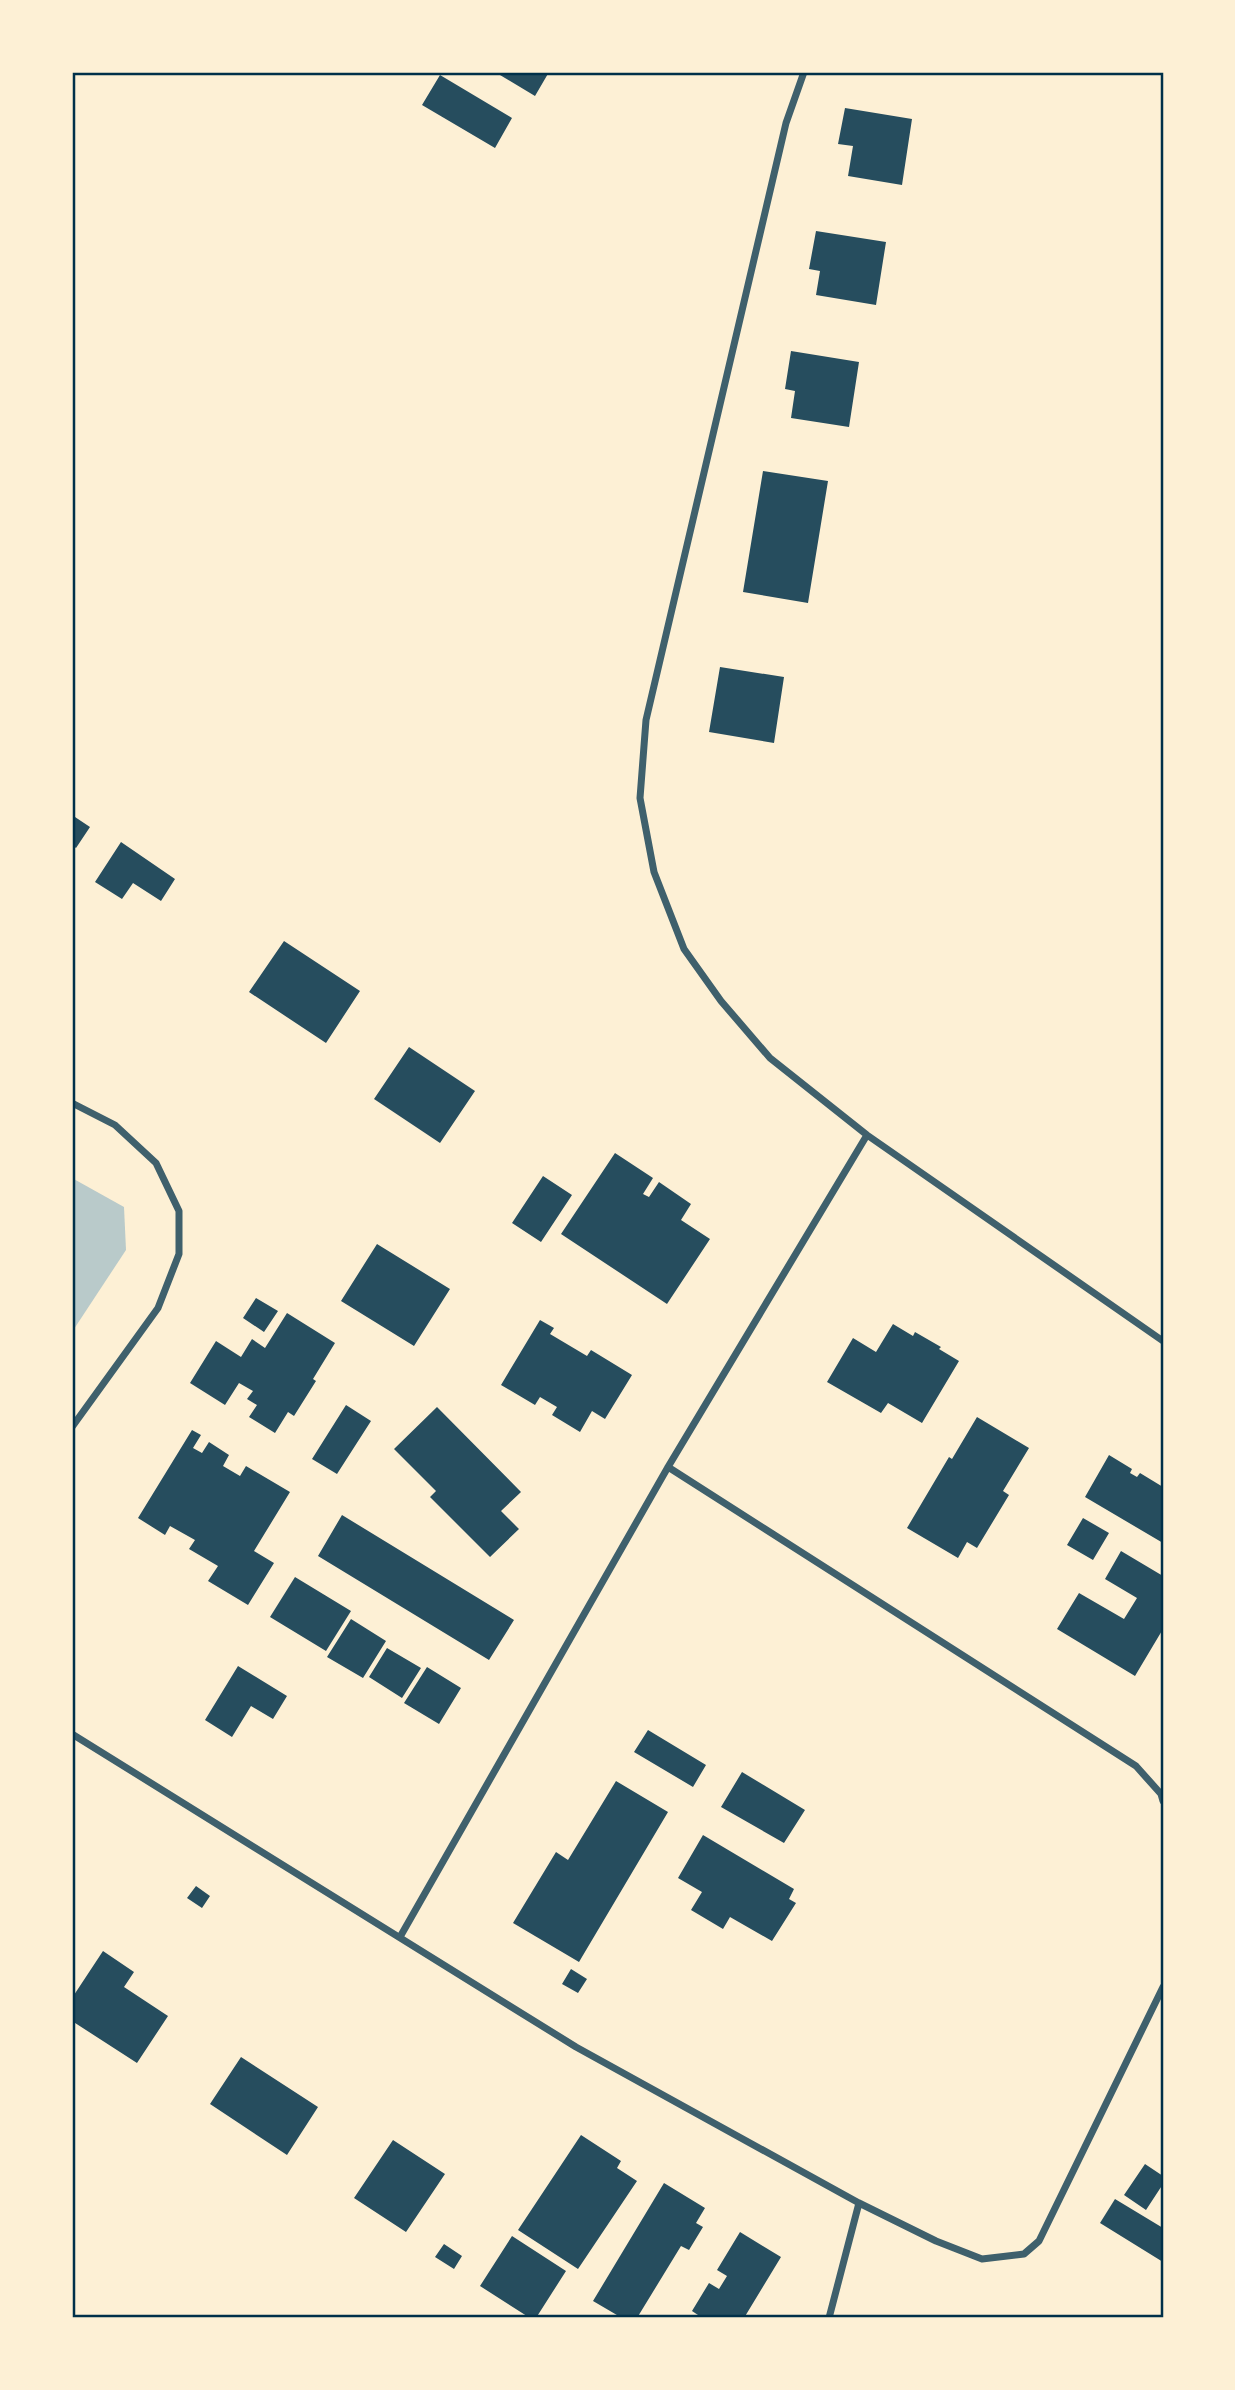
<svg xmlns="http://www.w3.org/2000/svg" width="1235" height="2390" viewBox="0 0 1235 2390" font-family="Lora,serif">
	<rect width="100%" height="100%" fill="#fdf0d5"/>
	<!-- green -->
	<path fill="#b9caca" d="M72 1178 124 1207 126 1250 72 1332Z"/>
	<!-- building -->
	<path fill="#264d5e" d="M495 72H549L535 96Z
		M440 75 512 118 495 148 422 105Z
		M845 108 912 119 902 185 848 176 853 146 838 144Z
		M816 231 886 242 876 305 816 295 820 271 809 269Z
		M791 351 859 362 849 427 791 418 795 391 785 389Z
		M763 471 828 481 808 603 743 592Z
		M720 667 784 677 774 743 709 732Z
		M72 815 90 827 76 848 72 845Z
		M121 842 175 879 161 901 133 883 122 899 95 882Z
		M284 941 360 991 326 1043 249 992Z
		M409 1047 475 1091 440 1143 374 1099Z
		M615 1153 653 1178 643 1194 649 1197 659 1182 691 1204 681 1220 710 1239 667 1304 561 1234Z
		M543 1176 572 1195 541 1242 512 1223Z
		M377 1244 450 1289 414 1346 341 1301Z
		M256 1298 278 1311 264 1332 243 1318Z
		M287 1313 335 1343 313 1379 316 1381 294 1416 288 1412 275 1433 249 1417 257 1405 247 1399 253 1391 239 1383 225 1405 190 1383 216 1341 241 1357 252 1339 265 1348Z
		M540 1320 554 1328 550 1334 587 1356 591 1350 632 1375 605 1419 592 1411 580 1432 552 1415 557 1407 540 1397 535 1405 501 1385Z
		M893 1324 913 1336 915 1332 941 1347 939 1349 959 1361 922 1423 888 1403 881 1413 827 1382 853 1338 876 1352Z
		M346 1405 371 1421 337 1474 312 1459Z
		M437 1407 521 1492 501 1511 519 1529 490 1557 430 1497 436 1491 394 1449Z
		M977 1417 1029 1448 1003 1491 1009 1495 977 1548 967 1542 958 1558 907 1528 949 1457 952 1459Z
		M192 1430 201 1435 193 1448 202 1453 209 1442 229 1455 223 1466 240 1476 246 1466 290 1492 254 1551 274 1563 248 1605 208 1581 218 1566 189 1549 195 1540 170 1526 165 1535 138 1518Z
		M1109 1455 1132 1469 1130 1473 1137 1477 1140 1473 1163 1487V1543L1085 1497Z
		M342 1515 514 1620 489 1660 318 1556Z
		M1083 1518 1109 1533 1093 1560 1067 1545Z
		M1121 1551 1163 1576V1629L1135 1676 1057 1629 1079 1593 1124 1619 1137 1598 1105 1579Z
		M295 1577 351 1611 326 1651 270 1617Z
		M351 1619 386 1641 363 1678 327 1657Z
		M387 1648 421 1668 402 1698 369 1677Z
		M238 1666 287 1696 273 1719 251 1706 232 1737 205 1720Z
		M427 1667 461 1688 439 1724 404 1703Z
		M648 1730 706 1765 693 1787 634 1752Z
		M742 1772 805 1810 784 1843 721 1807Z
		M616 1781 668 1812 579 1962 513 1923 556 1852 568 1860Z
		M703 1835 794 1889 789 1899 796 1903 772 1941 730 1917 723 1929 691 1910 702 1892 678 1878Z
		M196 1886 210 1896 202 1908 187 1898Z
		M103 1951 134 1972 124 1987 168 2016 137 2063 72 2021V1998Z
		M571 1969 587 1979 578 1993 562 1984Z
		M241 2057 318 2107 287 2155 210 2104Z
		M581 2135 621 2161 617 2168 637 2181 578 2269 518 2230Z
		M393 2140 445 2174 406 2232 354 2198Z
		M1145 2164 1163 2176V2184L1146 2210 1124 2195Z
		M664 2183 705 2208 696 2223 703 2227 689 2250 681 2246 637 2318H622L593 2301Z
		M1115 2199 1163 2228V2262L1100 2223Z
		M740 2232 781 2257 744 2318H697L698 2315 692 2311 709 2283 719 2289 727 2276 717 2270Z
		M512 2236 566 2271 536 2318H530L480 2286Z
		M444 2244 462 2256 454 2269 435 2257Z"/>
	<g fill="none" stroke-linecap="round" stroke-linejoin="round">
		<!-- minor -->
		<path stroke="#3f606c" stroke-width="7" d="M804 72 786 123 646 720 640 798 654 872 684 949 721 1001 770 1058 867 1135 1163 1341
			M72 1103 115 1125 156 1163 179 1211V1254L158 1308 72 1427
			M668 1467 1136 1766 1161 1794 1163 1801
			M72 1734 576 2047 859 2203 936 2241 982 2259 1024 2254 1039 2241 1163 1987
			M400 1937 668 1467 867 1135
			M829 2318 859 2203"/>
	</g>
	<!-- border -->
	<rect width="1235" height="2390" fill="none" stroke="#fdf0d5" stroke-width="147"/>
	<rect x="74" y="74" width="1088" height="2242" fill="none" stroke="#003049" stroke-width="2.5"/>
</svg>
